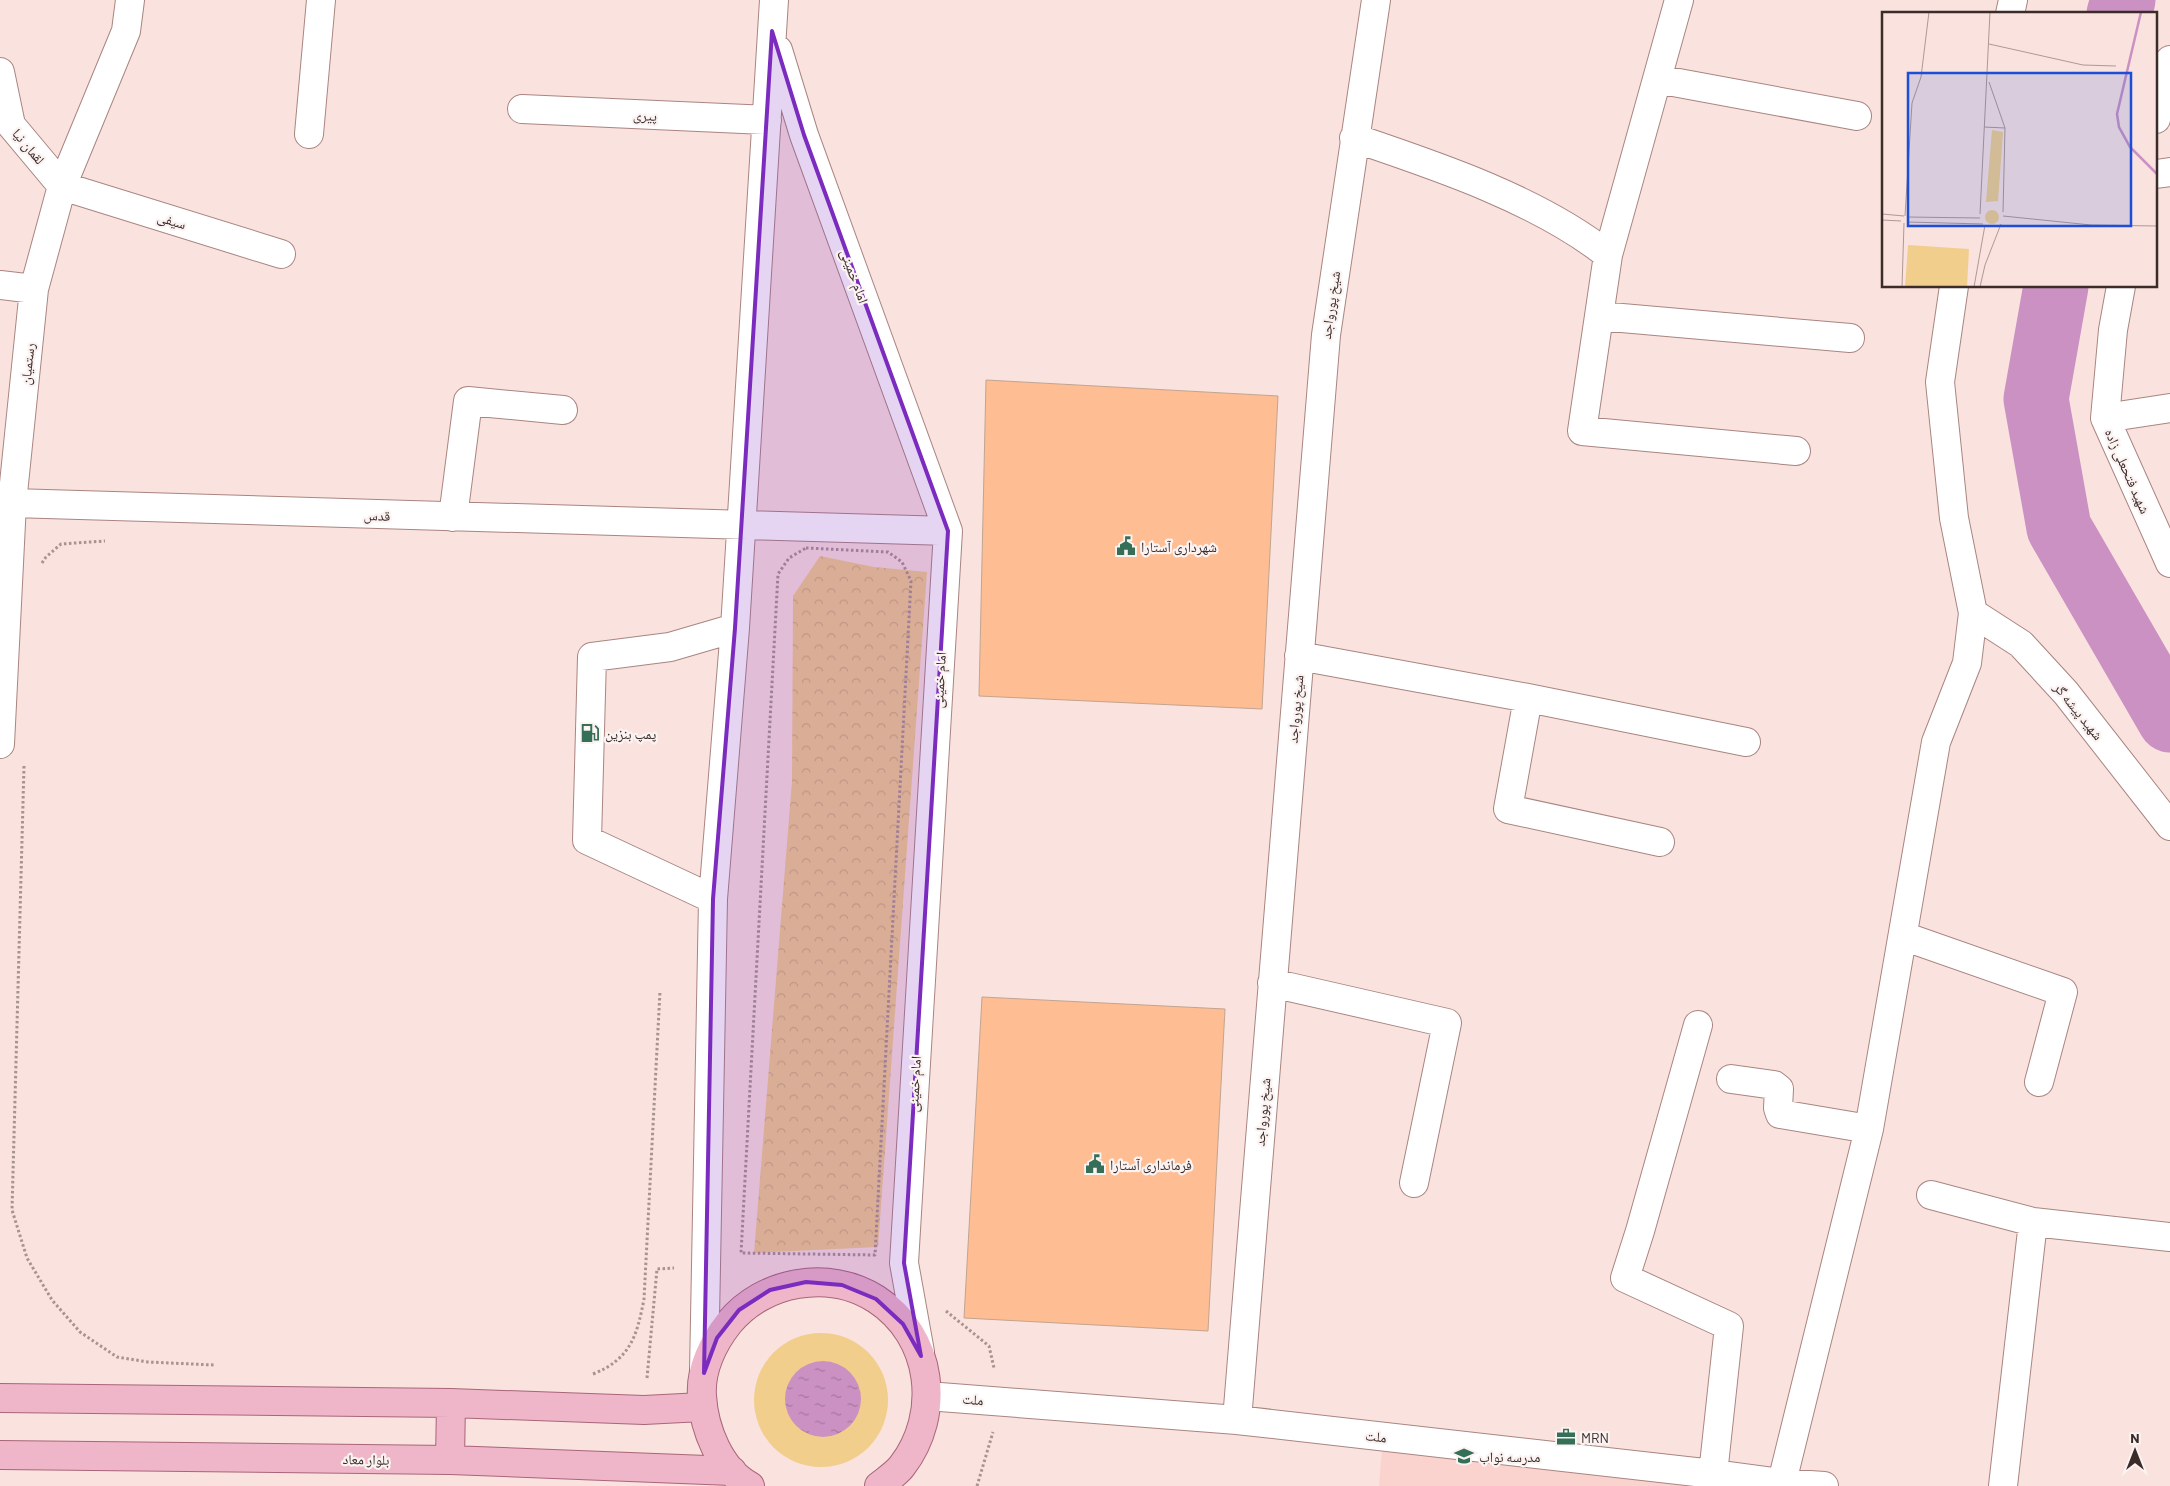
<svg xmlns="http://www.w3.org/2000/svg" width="2170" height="1486" viewBox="0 0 2170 1486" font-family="Barlow,'Noto Naskh Arabic',sans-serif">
	<defs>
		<pattern id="park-crowns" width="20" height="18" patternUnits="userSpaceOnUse" patternTransform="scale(1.25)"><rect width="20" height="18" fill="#f2ce8c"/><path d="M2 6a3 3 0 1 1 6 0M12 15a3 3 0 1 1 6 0" fill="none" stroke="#d0b179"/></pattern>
		<pattern id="water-ripples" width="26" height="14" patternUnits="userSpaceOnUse" patternTransform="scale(1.25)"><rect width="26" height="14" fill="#ca91c2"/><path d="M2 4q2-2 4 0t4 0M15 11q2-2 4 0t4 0" fill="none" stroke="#a5779e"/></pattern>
	</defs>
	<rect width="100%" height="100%" fill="#fae2de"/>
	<!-- built -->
	<path fill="#fad3ce" d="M1383 1437 1743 1486H1379Z"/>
	<!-- green -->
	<path fill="#f2ce8c" d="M754 1400a67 67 0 1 1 134 0a67 67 0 1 1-134 0Z"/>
	<!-- park -->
	<path fill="url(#park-crowns)" d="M820 556 874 567 927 572 878 1247 754 1253 792 781 793 596Z"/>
	<!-- water -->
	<path fill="url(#water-ripples)" d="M785 1399a38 38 0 1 1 76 0a38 38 0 1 1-76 0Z"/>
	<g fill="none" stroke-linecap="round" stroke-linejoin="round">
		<!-- river -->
		<path stroke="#ca91c2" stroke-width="65" d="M2119 14 2123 0
			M2056 286 2036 399 2059 528 2170 720"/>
	</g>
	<!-- building -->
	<path fill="#febd92" stroke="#c2a490" d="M986 380 1278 396 1262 709 979 696Z
		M982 997 1225 1009 1208 1331 964 1318Z"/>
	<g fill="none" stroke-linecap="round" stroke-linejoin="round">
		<!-- minor casing -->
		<g stroke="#a98581" stroke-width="30">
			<path id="minor" d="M2010 14 2013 0
				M778 50 804 135 948 531 904 1263 920 1352
				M0 72 11 125 62 186 281 254
				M1657 79 1857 116
				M522 109 767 120
				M2156 119 2170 60
				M309 134 321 0
				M1354 138C1437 166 1539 200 1608 255L1582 431 1796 451
				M2156 174 2170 172
				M1608 255 1679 0
				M0 285 34 289
				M2121 286 2113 330 2105 418 2170 563
				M1599 316 1850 338
				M2105 418 2170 408
				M12 503 948 531
				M453 517 468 401 563 410
				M1973 613 2021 644 2066 693 2170 826
				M1299 656 1528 698 1746 742
				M1528 698 1508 809 1660 842
				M0 744 12 503 34 289 62 186 126 31 130 0
				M713 899 587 840 592 657 670 647 735 628
				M1903 936 2063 992 2039 1082
				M1272 983 1447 1023 1414 1183
				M1698 1025 1640 1231 1625 1278 1729 1326 1713 1474
				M1731 1079 1774 1085 1779 1089 1778 1108 1780 1114 1869 1129
				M1931 1195 2033 1222
				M704 1371 713 899 735 628 774 0
				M927 1396 1237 1420 1713 1474 1781 1483 1824 1486
				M1237 1420 1326 335 1376 0
				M1781 1486 1869 1129 1936 742 1967 663 1973 613 1954 518 1940 382 1954 286
				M2003 1486 2033 1222 2170 1237"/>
		</g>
		<!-- major casing -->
		<g stroke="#a86679" stroke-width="30">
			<path id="major" d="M0 1398 451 1403 644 1410 702 1407
				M0 1455 450 1460 732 1471
				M450 1460 451 1403
				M750 1486C720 1470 704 1429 702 1396 700 1370 713 1343 729 1323 763 1281 829 1269 876 1299 933 1336 942 1414 902 1466 896 1474 886 1480 879 1486"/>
		</g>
		<!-- path -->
		<path stroke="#a79390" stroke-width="3" stroke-dasharray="2.5 2.5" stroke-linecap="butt" d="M806 548 888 552 902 562 911 581 875 1255 741 1253 778 574 789 558Z
			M42 563 46 557 61 544 105 541
			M24 766 12 1210 27 1258 52 1300 80 1332 117 1357 148 1362 214 1365
			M946 1311 989 1346 994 1368
			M593 1374C631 1359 637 1335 644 1299L660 991
			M647 1378 657 1269 674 1268
			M977 1486 993 1432"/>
		<!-- minor -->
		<use href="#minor" stroke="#fff" stroke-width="28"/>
		<!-- major -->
		<use href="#major" stroke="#eeb6c8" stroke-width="28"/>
	</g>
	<!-- marked area -->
	<path fill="#7b2cbf" fill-opacity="0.2" stroke="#7b2cbf" stroke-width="4" stroke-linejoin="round" d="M772 31 804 135 948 531 904 1263 921 1356 903 1324 876 1299 842 1285 806 1282 770 1290 739 1310 717 1338 704 1373 713 899 735 628Z"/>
	<!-- icons -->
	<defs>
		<g id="civic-bare" transform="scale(1.5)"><path d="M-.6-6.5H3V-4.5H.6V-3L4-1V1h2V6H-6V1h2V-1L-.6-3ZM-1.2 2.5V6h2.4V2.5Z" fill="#366f58" stroke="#fbf3f2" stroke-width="2.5" paint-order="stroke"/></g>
		<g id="fuel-bare" transform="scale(1.5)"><path d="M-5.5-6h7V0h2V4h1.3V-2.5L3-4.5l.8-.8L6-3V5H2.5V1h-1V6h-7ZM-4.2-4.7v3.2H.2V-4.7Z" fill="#366f58" stroke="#fbf3f2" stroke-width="2.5" paint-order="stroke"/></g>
		<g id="office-bare" transform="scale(1.5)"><path d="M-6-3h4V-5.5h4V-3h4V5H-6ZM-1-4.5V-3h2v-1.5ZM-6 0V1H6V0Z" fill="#366f58" stroke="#fbf3f2" stroke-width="2.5" paint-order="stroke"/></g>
		<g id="school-bare" transform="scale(1.5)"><path d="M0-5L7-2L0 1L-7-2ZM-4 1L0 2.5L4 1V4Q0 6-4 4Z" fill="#366f58" stroke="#fbf3f2" stroke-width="2.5" paint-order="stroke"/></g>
	</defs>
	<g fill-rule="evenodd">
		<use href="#civic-bare" x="1126" y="546"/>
		<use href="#fuel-bare" x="590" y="733"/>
		<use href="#civic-bare" x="1095" y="1164"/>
		<use href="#office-bare" x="1566" y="1437"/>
		<use href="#school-bare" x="1464" y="1456"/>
	</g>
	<g text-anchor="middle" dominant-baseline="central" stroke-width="4.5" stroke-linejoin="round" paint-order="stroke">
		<!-- street labels -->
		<g font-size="14" fill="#3b2c2a" stroke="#fbf3f2">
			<text transform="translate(645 115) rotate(3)">پیری</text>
			<text transform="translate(29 146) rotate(50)">لقمان نیا</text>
			<text transform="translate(172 220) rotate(17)">سیفی</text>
			<text transform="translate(855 276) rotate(70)">امام خمینی</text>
			<text transform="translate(1330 305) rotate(-82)">شیخ پورواجد</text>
			<text transform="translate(27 364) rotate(-84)">رستمیان</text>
			<text transform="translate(2128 471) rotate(66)">شهید فتحعلی زاده</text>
			<text transform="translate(377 515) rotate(2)">قدس</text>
			<text transform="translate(939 680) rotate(-87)">امام خمینی</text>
			<text transform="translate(1295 709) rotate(-85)">شیخ پورواجد</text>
			<text transform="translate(2079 711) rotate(51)">شهید پیشه گر</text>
			<text transform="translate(914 1084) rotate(-87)">امام خمینی</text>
			<text transform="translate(1262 1112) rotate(-85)">شیخ پورواجد</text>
			<text transform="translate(973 1399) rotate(5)">ملت</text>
			<text transform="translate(1376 1436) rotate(6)">ملت</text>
			<text transform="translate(366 1459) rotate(1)">بلوار معاد</text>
		</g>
		<!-- poi labels -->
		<g font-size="14" fill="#3b2c2a" stroke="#fbf3f2" text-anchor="start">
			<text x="1141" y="546">شهرداری آستارا</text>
			<text x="605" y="733">پمپ بنزین</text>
			<text x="1110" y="1164">فرمانداری آستارا</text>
			<text x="1581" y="1437">MRN</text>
			<text x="1479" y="1456">مدرسه نواب</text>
		</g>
	</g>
	<!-- overview -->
	<g transform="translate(1882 12)">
		<rect width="275" height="275" fill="#fae2de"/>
		<path d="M103 205a7 7 0 1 1 14 0a7 7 0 1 1-14 0Z" fill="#f2ce8c"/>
		<path d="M26 233 87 237 85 275H23Z" fill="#f2ce8c"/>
		<path d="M110 118 121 120 116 189 104 190Z" fill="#f2ce8c"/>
		<path fill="none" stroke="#ca91c2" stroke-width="2.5" d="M259 0 235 102 237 115 248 135 275 162"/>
		<path fill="none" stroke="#ae9996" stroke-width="1" d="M107 32 201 53 234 54M107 70 123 116 121 200M102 115 123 116M0 202 22 204M98 202 108 0M23 204 30 91 39 65 47 0M121 204 209 213 275 214M25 205 98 206M0 208 19 209M25 210 101 212M20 275 22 211M92 275 103 213M98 275 103 253 119 212"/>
		<path fill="#1d4ed8" fill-opacity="0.15" stroke="#1d4ed8" stroke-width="2.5" d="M26 61H249V214H26Z"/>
		<rect width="275" height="275" fill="none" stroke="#3b2c2a" stroke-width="2.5"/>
	</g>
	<!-- north arrow -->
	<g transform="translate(2135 1451)" stroke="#fbf3f2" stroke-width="4" paint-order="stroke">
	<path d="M0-4L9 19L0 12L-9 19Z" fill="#3b2c2a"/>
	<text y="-8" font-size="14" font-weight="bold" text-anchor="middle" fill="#3b2c2a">N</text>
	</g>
</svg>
